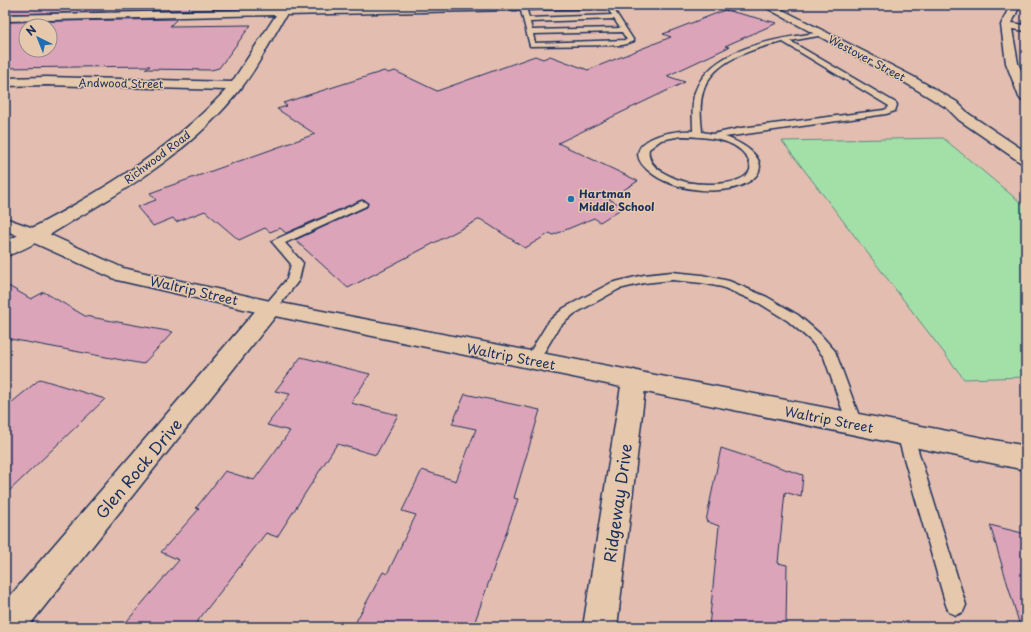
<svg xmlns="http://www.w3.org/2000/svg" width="1031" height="632" viewBox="0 0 1031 632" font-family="'Playpen Sans',sans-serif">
	<rect width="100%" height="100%" fill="#e3beb0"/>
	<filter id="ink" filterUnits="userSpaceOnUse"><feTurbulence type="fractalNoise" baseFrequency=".025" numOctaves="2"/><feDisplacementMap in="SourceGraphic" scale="8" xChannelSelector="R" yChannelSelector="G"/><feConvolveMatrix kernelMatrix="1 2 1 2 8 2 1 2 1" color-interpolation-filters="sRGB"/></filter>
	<g filter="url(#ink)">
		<!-- green -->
		<path fill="#a3e0a8" stroke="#5f8883" d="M943 138 1026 207V377L964 379 782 141Z"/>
		<!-- building -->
		<path fill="#dca4b8" stroke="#1b2f5e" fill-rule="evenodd" d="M5 5H192L187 10 5 14Z
			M725 10 777 23 725 46 729 47 667 76 685 82 558 143 638 181 609 199 624 207 600 222 594 218 553 235 550 233 525 248 480 219 348 288 295 240 367 207 368 203 366 201 361 200 286 233 280 228 270 232 265 228 239 240 205 211 176 222 173 218 153 226 137 207 156 200 150 193 315 134 277 109 287 106 283 103 384 71 388 73 395 71 437 91 535 56 543 59 550 56 588 70 671 37 663 34Z
			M177 19 170 26 251 25 219 68 211 70 145 69 150 66 5 68V22ZM26 26H50V50H26Z
			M5 284 31 299 44 292 85 316 173 332 143 364 5 338Z
			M301 357 370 374 351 403 398 415 376 455 337 444 277 537 266 533 193 627H122L179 560 161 552 199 509 196 508 225 471 254 480 290 431 267 425 290 394 275 391Z
			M40 379 105 399 5 495V408Z
			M465 394 540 410 514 498 518 499 473 627H353L383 572 387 574 416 515 402 511 422 470 456 481 476 429 452 424Z
			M721 448 803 475 801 497 785 492 778 563 787 565 786 627H709L719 526 706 521Z
			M990 525 1026 534V625L1020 626Z"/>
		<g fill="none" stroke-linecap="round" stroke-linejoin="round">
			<!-- service casing -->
			<g stroke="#1b2f5e" stroke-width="3">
				<path id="service" d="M523 5 526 7 529 18 612 15 605 5H611L634 41 623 45 530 46 520 7ZM614 19 620 28 532 30 530 22ZM622 32 627 40 535 43 533 34Z
					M822 32 824 33V35L790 41 896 103 897 105 895 111 886 114 725 137C742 142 777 163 750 181 726 197 677 191 654 175 611 145 666 129 693 131 693 118 691 104 695 92 711 46 782 38 822 32ZM783 42 889 106 888 108 884 110 741 128 713 134 702 132C701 119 699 105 703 92 712 60 754 48 783 42ZM681 136C702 137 733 137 746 156 749 160 751 166 750 170 743 187 701 185 686 182 678 180 671 177 664 173 654 167 647 160 649 149L661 140Z
					M362 201 366 202 367 204 366 206 285 243 303 263 299 280 275 311 270 312 265 311 264 308 265 305 287 279 291 264 274 244 272 242 274 240Z
					M672 272 702 275 729 281 767 297 798 315 820 334 835 351 862 424 859 429 854 430 849 429 824 357 810 340 788 321 759 303 722 287 702 283 672 280 644 283 619 289 574 314 559 327 537 364 532 365 527 364 525 360 549 321 564 308 611 283 644 275Z
					M905 427 911 429 913 434 966 605 963 612 956 615 949 612 946 605 897 434 899 429Z"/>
			</g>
			<!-- minor casing -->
			<g stroke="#1b2f5e" stroke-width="3">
				<path id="minor" d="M283 5H293L290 9 474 5H615L610 8 286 15C272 38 259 65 242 87 199 143 138 183 77 218 58 230 25 251 5 256V242C86 201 163 157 226 90L47 85 5 86V78L47 77 232 82 276 15 5 21V15L280 9Z
					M761 5H773L912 76 957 102 969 114 1026 152V164L1020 162 959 120 947 108 904 82Z
					M270 301 278 303 281 308 278 313 28 627H5V602L262 303Z
					M634 370 643 373 646 380 617 627H583L622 380 625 373Z"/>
			</g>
			<!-- tertiary casing -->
			<g stroke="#1b2f5e" stroke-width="3">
				<path id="tertiary" d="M5 218 42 231 123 268 270 301 1026 446V470L270 315 117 280 5 230Z"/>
			</g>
			<!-- secondary casing -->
			<g stroke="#1b2f5e" stroke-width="3">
				<path id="secondary" d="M1010 5H1020L1012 23 1026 25V31L1012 29 1018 63 1026 82V101L1021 100 1019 97 1006 63 1001 25Z"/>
			</g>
			<!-- service -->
			<use href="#service" fill="#e6c9ad" fill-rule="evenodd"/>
			<!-- minor -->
			<use href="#minor" fill="#e6c9ad" fill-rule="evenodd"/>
			<!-- tertiary -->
			<use href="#tertiary" fill="#e6c9ad" fill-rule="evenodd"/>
			<!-- secondary -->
			<use href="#secondary" fill="#e6c9ad" fill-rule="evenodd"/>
		</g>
	</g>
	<!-- markers -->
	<circle fill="#1f6fb2" stroke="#e6c9ad" stroke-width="1.5" cx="571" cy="199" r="4"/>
	<g text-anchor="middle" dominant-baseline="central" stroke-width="3" stroke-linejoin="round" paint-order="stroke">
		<!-- far-street labels -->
		<g font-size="11" fill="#1b2f5e" stroke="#e6c9ad">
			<text transform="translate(867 58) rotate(28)">Westover Street</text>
			<text transform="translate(121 83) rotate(1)">Andwood Street</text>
			<text transform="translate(157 157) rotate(-37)">Richwood Road</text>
		</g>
		<!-- far-poi labels -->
		<g font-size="11" font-weight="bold" fill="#1b2f5e" stroke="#e6c9ad" text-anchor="start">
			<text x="579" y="193">Hartman<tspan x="579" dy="13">Middle School</tspan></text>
		</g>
		<!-- street labels -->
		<g font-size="13" fill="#1b2f5e" stroke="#e6c9ad">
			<text transform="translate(194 290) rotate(13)">Waltrip Street</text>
			<text transform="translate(511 356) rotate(11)">Waltrip Street</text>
			<text transform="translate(829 419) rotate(11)">Waltrip Street</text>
		</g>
		<!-- near-street labels -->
		<g font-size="16" fill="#1b2f5e" stroke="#e6c9ad">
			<text transform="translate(138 468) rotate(-50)">Glen Rock Drive</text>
			<text transform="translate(617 503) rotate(-82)">Ridgeway Drive</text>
		</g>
	</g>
	<!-- margin -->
	<rect width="1031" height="632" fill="none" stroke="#e6c9ad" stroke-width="20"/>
	<rect x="10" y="10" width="1011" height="612" fill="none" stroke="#1b2f5e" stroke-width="1.5" filter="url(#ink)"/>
	<!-- north arrow -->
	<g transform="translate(38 38) rotate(317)"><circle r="19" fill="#e6c9ad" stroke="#958b8d"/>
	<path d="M0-3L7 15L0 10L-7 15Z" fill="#1f6fb2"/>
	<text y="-6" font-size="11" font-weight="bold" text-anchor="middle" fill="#1b2f5e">N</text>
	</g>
</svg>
